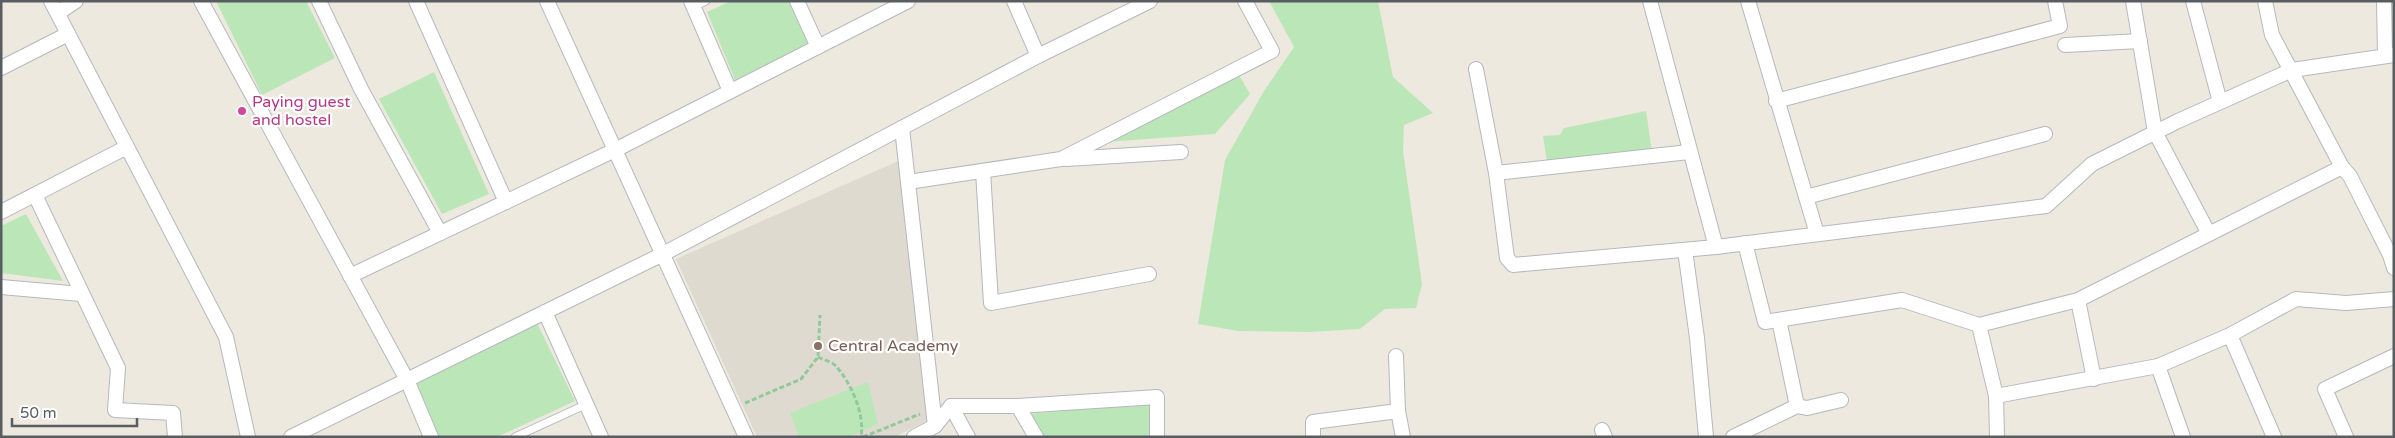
<svg xmlns="http://www.w3.org/2000/svg" width="2395" height="438" font-family="'Varela Round',sans-serif">
  <style>
    .education { fill: #dfdacf }
    .green { fill: #bbe7b8 }
    .lines { fill: none; stroke-linecap: round; stroke-linejoin: round }
    .service-casing { stroke: #b5b8bd; stroke-width: 9 }
    .minor-casing { stroke: #b5b8bd; stroke-width: 16 }
    .path { stroke: #91c89c; stroke-width: 3; stroke-dasharray: 5 2.5; stroke-linecap: butt }
    .service { stroke: #fff; stroke-width: 7 }
    .minor { stroke: #fff; stroke-width: 14 }
    .hotel-dot { fill: #d1479c; stroke: #fff; stroke-width: 2 }
    .education-dot { fill: #8d6e63; stroke: #fff; stroke-width: 2 }
    .labels { text-anchor: middle; dominant-baseline: central; stroke-width: 4.5; stroke-linejoin: round; paint-order: stroke }
    .hotel-label { font-size: 16px; fill: #b23c85; stroke: #fff; text-anchor: start }
    .education-label { font-size: 16px; fill: #785e54; stroke: #fff; text-anchor: start }
  </style>
  <rect width="100%" height="100%" fill="#ede9de"/>
  <polygon class="education" points="903,159 927,421 894,437 757,437 676,259"/>
  <g class="green">
    <polygon points="216,1 306,1 335,58 262,95"/>
    <polygon points="731,1 789,1 809,44 735,80 707,12"/>
    <polygon points="1269,1 1378,1 1393,77 1433,113 1404,125 1403,151 1422,284 1416,308 1385,309 1360,329 1309,332 1238,331 1198,324 1225,160 1264,91 1294,47"/>
    <polygon points="434,72 489,194 442,214 379,99"/>
    <polygon points="1239,75 1250,94 1215,134 1106,142"/>
    <polygon points="1646,111 1652,152 1547,162 1543,136 1560,135 1564,128"/>
    <polygon points="26,214 63,281 1,273 1,226"/>
    <polygon points="537,323 575,401 497,437 439,437 415,384"/>
    <polygon points="868,382 878,424 848,437 799,437 790,413"/>
    <polygon points="1152,402 1152,437 1042,437 1028,414"/>
  </g>
  <g class="lines">
    <g class="service-casing">
      <g id="service">
        <polyline points="693,7 706,1"/>
        <polyline points="515,437 587,404"/>
      </g>
    </g>
    <g class="minor-casing">
      <g id="minor">
        <polyline points="51,1 226,337 248,437"/>
        <polyline points="201,1 407,380 431,437"/>
        <polyline points="319,1 361,89 440,233"/>
        <polyline points="416,1 506,202"/>
        <polyline points="547,1 746,437"/>
        <polyline points="691,1 730,91"/>
        <polyline points="797,1 818,47"/>
        <polyline points="1014,1 1038,56"/>
        <polyline points="1650,1 1716,247 2046,206 2092,164 2178,121 2292,70 2394,55"/>
        <polyline points="1748,1 1817,234"/>
        <polyline points="2193,1 2220,102"/>
        <polyline points="2265,1 2272,35 2342,167 2350,176 2390,255 2394,268"/>
        <polyline points="2384,1 2385,56"/>
        <polyline points="58,13 76,1"/>
        <polyline points="2065,45 2140,41"/>
        <polyline points="1,68 68,34"/>
        <polyline points="1476,69 1496,173 1507,258 1513,265 1716,247"/>
        <polyline points="1776,101 2060,26 2055,1"/>
        <polyline points="902,128 935,426"/>
        <polyline points="1066,159 1181,152"/>
        <polyline points="983,171 991,303 1149,274"/>
        <polyline points="1496,173 1689,152"/>
        <polyline points="908,182 1061,159 1272,51 1245,1"/>
        <polyline points="35,195 118,368 115,410 173,413 175,437"/>
        <polyline points="1806,197 2045,134"/>
        <polyline points="1,212 127,147"/>
        <polyline points="2209,234 2342,167"/>
        <polyline points="1745,243 1765,322 1902,300 1979,325 2078,300 2209,234 2155,132 2133,1"/>
        <polyline points="1685,250 1697,338 1706,437"/>
        <polyline points="350,276 615,150 908,1"/>
        <polyline points="1,287 81,294"/>
        <polyline points="2078,300 2094,379"/>
        <polyline points="545,312 601,437"/>
        <polyline points="1779,320 1797,406"/>
        <polyline points="1979,325 1996,396"/>
        <polyline points="2230,335 2274,437"/>
        <polyline points="1396,356 1398,411"/>
        <polyline points="2158,366 2183,437"/>
        <polyline points="951,406 968,437"/>
        <polyline points="1018,406 1036,437"/>
        <polyline points="1602,430 1605,437"/>
        <polyline points="291,437 663,254 1038,56 1150,1"/>
        <polyline points="914,437 935,426 951,406 1018,406 1157,397 1157,437"/>
        <polyline points="1313,437 1313,422 1398,411 1403,437"/>
        <polyline points="1733,437 1797,406 1807,408 1841,400"/>
        <polyline points="1997,437 1996,396 2158,366 2230,335 2296,299 2346,303 2394,299"/>
        <polyline points="2346,437 2325,389 2394,356"/>
      </g>
    </g>
    <g class="path">
      <path d="M 818,357 C 824,360 832,362 836,366 C 851,383 865,414 861,437"/>
      <polyline points="745,403 801,379 818,357 820,315"/>
      <polyline points="863,437 920,414"/>
    </g>
    <use href="#service" class="service"/>
    <use href="#minor" class="minor"/>
  </g>
  <circle class="hotel-dot" cx="242" cy="111" r="5"/>
  <circle class="education-dot" cx="818" cy="346" r="5"/>
  <g class="labels">
    <g class="hotel-label">
      <text x="252" y="102">Paying guest<tspan x="252" dy="18">and hostel</tspan></text>
    </g>
    <g class="education-label">
      <text x="828" y="346">Central Academy</text>
    </g>
  </g>
  <rect width="2395" height="438" fill="none" stroke="#585d61" stroke-width="5"/>
  <path d="M12 418v8h125v-8" fill="none" stroke="#585d61" stroke-width="2.5"/>
  <text x="20" y="418" font-size="15" fill="#585d61" stroke="#ffffff" stroke-width="4" paint-order="stroke">50 m</text>
</svg>
